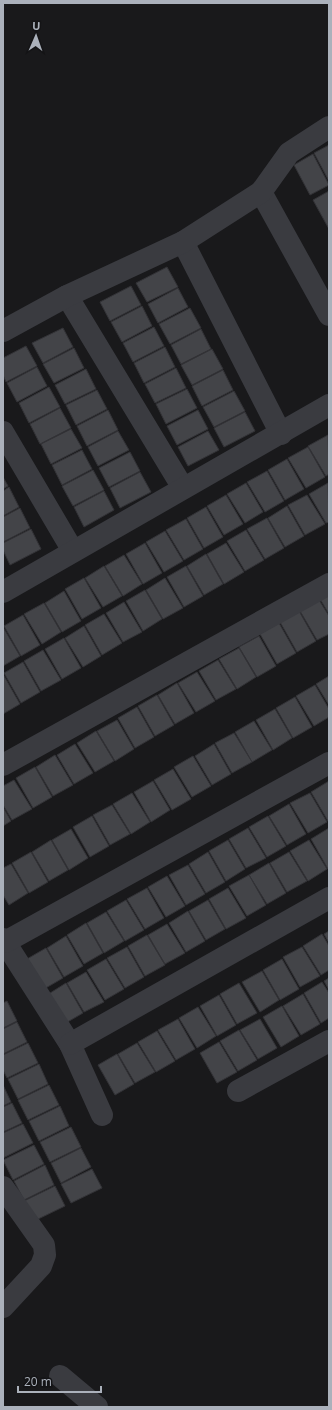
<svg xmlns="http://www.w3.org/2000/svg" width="332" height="1410" font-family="'Open Sans',sans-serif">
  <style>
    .building { fill: #434448; stroke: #333337 }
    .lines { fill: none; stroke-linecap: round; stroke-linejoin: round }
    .minor { stroke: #3a3b40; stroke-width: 22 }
  </style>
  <rect width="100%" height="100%" fill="#19191b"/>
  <g class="building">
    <polygon points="329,145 329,181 314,153"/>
    <polygon points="313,154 329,185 310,195 294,165"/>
    <polygon points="329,191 329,229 313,200"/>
    <polygon points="167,267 178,287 147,302 136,283"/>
    <polygon points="131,286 141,305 110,321 100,302"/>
    <polygon points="178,288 188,307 158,323 148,304"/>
    <polygon points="142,306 152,326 122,342 111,322"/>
    <polygon points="190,308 201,328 170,344 159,324"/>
    <polygon points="154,327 164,346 133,362 123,343"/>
    <polygon points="63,328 73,347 43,363 32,343"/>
    <polygon points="201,329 211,349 181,364 171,345"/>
    <polygon points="26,346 37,366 6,382 3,375 3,358"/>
    <polygon points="165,347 175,367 144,383 134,363"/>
    <polygon points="74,348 84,368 54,383 43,364"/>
    <polygon points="212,349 223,369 192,385 181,365"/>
    <polygon points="37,367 47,386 17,402 7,383"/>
    <polygon points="176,368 186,388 155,403 145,384"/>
    <polygon points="86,369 96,389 65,404 55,385"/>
    <polygon points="223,370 233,390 202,406 192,386"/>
    <polygon points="49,387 60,407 29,423 19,403"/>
    <polygon points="187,389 197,408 166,424 156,404"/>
    <polygon points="97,390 107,409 76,425 66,405"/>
    <polygon points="234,391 245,411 214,427 203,407"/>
    <polygon points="60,408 71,428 40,444 30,424"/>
    <polygon points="108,410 118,430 87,446 77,426"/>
    <polygon points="198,410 208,429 177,445 167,426"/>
    <polygon points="245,412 255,431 224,447 214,428"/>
    <polygon points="71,429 82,448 51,464 41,444"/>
    <polygon points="118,431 129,450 98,466 88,447"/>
    <polygon points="208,431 219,450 188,466 178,447"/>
    <polygon points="328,435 329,474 326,476 308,446"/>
    <polygon points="308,447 325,477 306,488 288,458"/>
    <polygon points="82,450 92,469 62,485 52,465"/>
    <polygon points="130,452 140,471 109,487 99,468"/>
    <polygon points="287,459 304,489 285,500 268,470"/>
    <polygon points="93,470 104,490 73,506 62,486"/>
    <polygon points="267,471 284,501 265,512 247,482"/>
    <polygon points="140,472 151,492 120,508 110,488"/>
    <polygon points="3,477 8,486 3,489"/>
    <polygon points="246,483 263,512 245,523 227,494"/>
    <polygon points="328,483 329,522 326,523 309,494"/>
    <polygon points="9,487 19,507 3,516 3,491"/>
    <polygon points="104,491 114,510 84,527 74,507"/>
    <polygon points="226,495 243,524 224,535 207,506"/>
    <polygon points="307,495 325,524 305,535 288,505"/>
    <polygon points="287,506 304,536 285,547 268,518"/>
    <polygon points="206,507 223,537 204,548 187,518"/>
    <polygon points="20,508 30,528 3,542 3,517"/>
    <polygon points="267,518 284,548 265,559 247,529"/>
    <polygon points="186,519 203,549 184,560 166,530"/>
    <polygon points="31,529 41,549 10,565 3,550 3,543"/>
    <polygon points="246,530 264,560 245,571 227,541"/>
    <polygon points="165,531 183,561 164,572 146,542"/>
    <polygon points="145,543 162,573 143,584 126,554"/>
    <polygon points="226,543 244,572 224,584 207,554"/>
    <polygon points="206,554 223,584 204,595 187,566"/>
    <polygon points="124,555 142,584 123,596 105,566"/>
    <polygon points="104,566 122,596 103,607 85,578"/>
    <polygon points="186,566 203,596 184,607 167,577"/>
    <polygon points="84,578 101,608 82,619 65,589"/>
    <polygon points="165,578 183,608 163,619 146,590"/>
    <polygon points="145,590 162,619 143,631 126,601"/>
    <polygon points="64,591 81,621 62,632 45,603"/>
    <polygon points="329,594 329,614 320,599"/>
    <polygon points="319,600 329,616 329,634 317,640 300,611"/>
    <polygon points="124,602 142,632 123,642 106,613"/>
    <polygon points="44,603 61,632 42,644 24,614"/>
    <polygon points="299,611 316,641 297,652 280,622"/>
    <polygon points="104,614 122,643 102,655 85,625"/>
    <polygon points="23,615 40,645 21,656 4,626"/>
    <polygon points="279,623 296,653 277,664 260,634"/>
    <polygon points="84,626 101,656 83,667 65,638"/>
    <polygon points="3,627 20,656 3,666"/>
    <polygon points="259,636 276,666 257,677 239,647"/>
    <polygon points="64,638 81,668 62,679 45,649"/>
    <polygon points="239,648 256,677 237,689 219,659"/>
    <polygon points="43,650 61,680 41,691 24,661"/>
    <polygon points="218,660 236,689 216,700 199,671"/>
    <polygon points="23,662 40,692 21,703 4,673"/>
    <polygon points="197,672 215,701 196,712 178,683"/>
    <polygon points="3,674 20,704 3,714"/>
    <polygon points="329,676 329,705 316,684"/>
    <polygon points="177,683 194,713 175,724 158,695"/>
    <polygon points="315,685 329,709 329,717 314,726 296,696"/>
    <polygon points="157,695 174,725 155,736 138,706"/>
    <polygon points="295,697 312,727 293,738 276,708"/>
    <polygon points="137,707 154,737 135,748 118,718"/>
    <polygon points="275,709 292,738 273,750 256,720"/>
    <polygon points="117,720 134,749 115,761 97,731"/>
    <polygon points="254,721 272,750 252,762 235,732"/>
    <polygon points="96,731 114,761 95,772 77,743"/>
    <polygon points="234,733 252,762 232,773 215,743"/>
    <polygon points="75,744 93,773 74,784 57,755"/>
    <polygon points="214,744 231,774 212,785 195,756"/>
    <polygon points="55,755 73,785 53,796 36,767"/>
    <polygon points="193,756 211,786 192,797 174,767"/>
    <polygon points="35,767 52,797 33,808 16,778"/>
    <polygon points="173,769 191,799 172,810 154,780"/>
    <polygon points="14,780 32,809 12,820 3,805 3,786"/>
    <polygon points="153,781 170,810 151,822 134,792"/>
    <polygon points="329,781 329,821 328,821 311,792"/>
    <polygon points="132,793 150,822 131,834 113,804"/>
    <polygon points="310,793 327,822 308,833 290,803"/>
    <polygon points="289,804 306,834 287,845 269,816"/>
    <polygon points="112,805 130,834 110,845 93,815"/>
    <polygon points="3,807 11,821 3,826"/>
    <polygon points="92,816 109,846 90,857 73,827"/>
    <polygon points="268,816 286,846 267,857 249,827"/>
    <polygon points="248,828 266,858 246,868 229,839"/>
    <polygon points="329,828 329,868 328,869 311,839"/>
    <polygon points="71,829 88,858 69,870 52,840"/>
    <polygon points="51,840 68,870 49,881 32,852"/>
    <polygon points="228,840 245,869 226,881 209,851"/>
    <polygon points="309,840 327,869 308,881 290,851"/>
    <polygon points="31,852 48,882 29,893 12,863"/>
    <polygon points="208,852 225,882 206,893 189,864"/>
    <polygon points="289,852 307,881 287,892 270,863"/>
    <polygon points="269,863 286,893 267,904 249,875"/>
    <polygon points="11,864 28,893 9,905 3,895 3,868"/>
    <polygon points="188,865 205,894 186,905 169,875"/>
    <polygon points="249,875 266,905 247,916 229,886"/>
    <polygon points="167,876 185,906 166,917 148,887"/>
    <polygon points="147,888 164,918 145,929 127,899"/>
    <polygon points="228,888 246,918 226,929 209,899"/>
    <polygon points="126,900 144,930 125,941 107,911"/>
    <polygon points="208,900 225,929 206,940 189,911"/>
    <polygon points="188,911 205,941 186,952 169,923"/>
    <polygon points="106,912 124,941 104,953 87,923"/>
    <polygon points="86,923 103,953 84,964 67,935"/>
    <polygon points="167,924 185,953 165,964 148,935"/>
    <polygon points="329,931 329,943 324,934"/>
    <polygon points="322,934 329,946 329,970 321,975 303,946"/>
    <polygon points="147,935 165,965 145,976 128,946"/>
    <polygon points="66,936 83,966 64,977 47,948"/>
    <polygon points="127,947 144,977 125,988 107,958"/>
    <polygon points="302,947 320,976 300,987 283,957"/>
    <polygon points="46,948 63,978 44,989 27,959"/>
    <polygon points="106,959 124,989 105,1000 87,970"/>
    <polygon points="282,959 299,989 280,1000 263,970"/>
    <polygon points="262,971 279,1000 260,1012 242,982"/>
    <polygon points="86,972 104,1002 84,1012 67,983"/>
    <polygon points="329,978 329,990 324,981"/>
    <polygon points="322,982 329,993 329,1018 321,1023 304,993"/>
    <polygon points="66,983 83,1013 64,1024 47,995"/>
    <polygon points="239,983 257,1013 237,1024 220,994"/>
    <polygon points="303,994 320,1024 301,1035 283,1006"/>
    <polygon points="219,995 236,1025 217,1036 200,1006"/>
    <polygon points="7,1001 17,1021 3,1028 3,1003"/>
    <polygon points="282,1006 299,1036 281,1047 263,1017"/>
    <polygon points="198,1007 216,1036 197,1048 179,1018"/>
    <polygon points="178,1019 195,1049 176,1060 158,1030"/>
    <polygon points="260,1019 277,1048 258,1059 240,1030"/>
    <polygon points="17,1022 27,1042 3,1054 3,1029"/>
    <polygon points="239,1030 257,1060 238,1071 220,1041"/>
    <polygon points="157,1031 175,1061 156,1072 138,1042"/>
    <polygon points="219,1042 237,1072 217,1083 200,1053"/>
    <polygon points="28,1043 38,1063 7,1078 3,1070 3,1055"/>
    <polygon points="137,1043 155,1072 135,1083 118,1054"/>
    <polygon points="117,1054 134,1084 115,1095 98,1065"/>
    <polygon points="39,1064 48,1084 18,1099 8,1079"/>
    <polygon points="3,1085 11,1102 3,1106"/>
    <polygon points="49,1085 59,1105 28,1120 18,1100"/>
    <polygon points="12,1103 22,1123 3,1132 3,1107"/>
    <polygon points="60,1106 69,1126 39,1141 29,1121"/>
    <polygon points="23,1124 33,1143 3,1158 3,1133"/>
    <polygon points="71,1127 81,1147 50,1162 40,1142"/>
    <polygon points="34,1145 44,1164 13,1180 3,1160"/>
    <polygon points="81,1148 91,1167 61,1183 51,1163"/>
    <polygon points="45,1165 54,1185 24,1200 14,1181"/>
    <polygon points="92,1169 102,1188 71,1203 61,1184"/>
    <polygon points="55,1186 65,1206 34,1221 24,1201"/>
  </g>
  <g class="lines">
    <g class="minor">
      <polyline points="261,192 329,315"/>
      <polyline points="183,242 281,434"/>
      <polyline points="67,296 183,488"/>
      <polyline points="3,331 67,296 183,242 261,192 289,153 329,127"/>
      <polyline points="3,432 73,551"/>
      <polyline points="3,592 329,405"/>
      <polyline points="3,765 329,584"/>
      <polyline points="3,939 70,1044 102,1115"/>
      <polyline points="5,942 329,763"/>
      <polyline points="70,1044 329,898"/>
      <polyline points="238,1091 329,1041"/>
      <polyline points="3,1187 44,1245 45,1255 41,1266 3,1307"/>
      <polyline points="60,1376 97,1407"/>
    </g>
  </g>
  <rect width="332" height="1410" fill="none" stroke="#abb1bb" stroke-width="8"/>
  <g transform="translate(36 36) rotate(2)" stroke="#141416" stroke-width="3" paint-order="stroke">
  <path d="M0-3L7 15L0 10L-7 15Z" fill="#abb1bb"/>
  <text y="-6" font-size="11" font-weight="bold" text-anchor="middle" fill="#abb1bb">U</text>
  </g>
  <path d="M18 1386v6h83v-6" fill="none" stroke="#abb1bb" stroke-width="2"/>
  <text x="24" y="1386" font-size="12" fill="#abb1bb" stroke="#141416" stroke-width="3" paint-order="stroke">20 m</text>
</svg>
